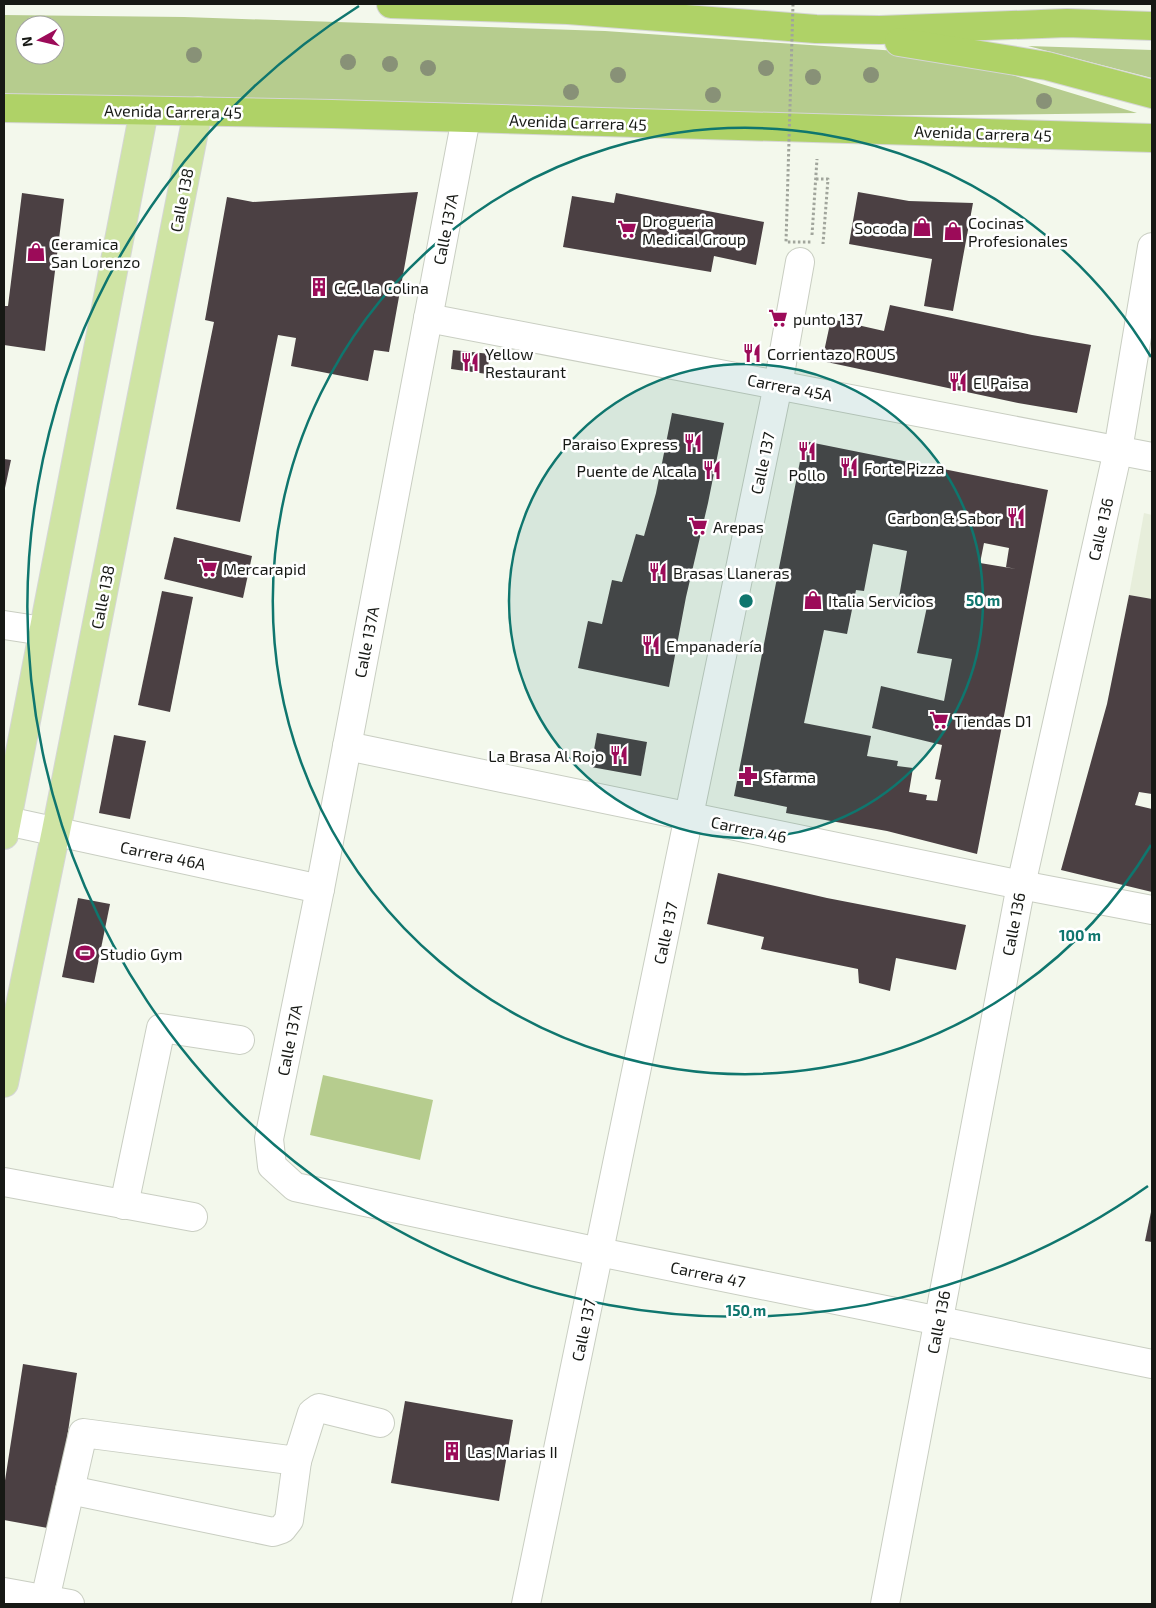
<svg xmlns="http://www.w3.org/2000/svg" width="1156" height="1608" font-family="'Exo 2',sans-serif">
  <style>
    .built { fill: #e7eedb }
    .green { fill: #b6cc8e; fill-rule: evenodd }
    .building { fill: #4b4043; fill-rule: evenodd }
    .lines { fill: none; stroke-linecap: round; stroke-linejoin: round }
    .minor-casing { stroke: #c9cec2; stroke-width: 30 }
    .major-casing { stroke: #d5d6d5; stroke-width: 30 }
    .highway-casing { stroke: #d5d6d5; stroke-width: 30 }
    .path { stroke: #a1a59c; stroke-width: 3; stroke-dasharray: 2.5 2.5; stroke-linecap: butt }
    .minor { stroke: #fff; stroke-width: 28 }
    .major { stroke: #cfe4a4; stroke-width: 28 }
    .highway { stroke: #afd267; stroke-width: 28 }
    .path-bridge { stroke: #a1a59c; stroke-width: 3; stroke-dasharray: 2.5 2.5; stroke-linecap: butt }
    .tree { fill: #889177 }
    .ring { fill: none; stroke: #0f766e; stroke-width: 2.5 }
    .labels { text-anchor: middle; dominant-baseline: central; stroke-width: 5; stroke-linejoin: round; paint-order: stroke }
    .street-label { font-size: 16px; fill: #171915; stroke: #fff }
    .poi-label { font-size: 16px; fill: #171915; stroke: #fff; text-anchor: start }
    .centre { fill: #0f766e; stroke: #fff; stroke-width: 2.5 }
    .ring-label { font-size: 15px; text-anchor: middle; font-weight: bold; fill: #0f766e; stroke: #fff; stroke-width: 5; stroke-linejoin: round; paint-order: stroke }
  </style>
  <rect width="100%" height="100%" fill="#f3f8ec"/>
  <polygon class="built" points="1144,513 1152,515 1152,599 1129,595"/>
  <g class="green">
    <path d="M 4,15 L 184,17 L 605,31 L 912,52 L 1012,75 L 1137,113 C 1039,114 940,116 841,115 C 562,112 283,98 4,96 ZM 25,25 L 55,25 L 55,55 L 25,55 Z"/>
    <polygon points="1028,46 1152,50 1152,78"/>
    <polygon points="323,1075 433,1100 420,1160 310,1135"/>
  </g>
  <g class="building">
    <polygon points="418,192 389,352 374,350 368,381 291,366 296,338 278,335 240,522 176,509 214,322 205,320 227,197 253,202"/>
    <polygon points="858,192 909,201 973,203 953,311 924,306 932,259 849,244"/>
    <polygon points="22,193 64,199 45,351 4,345 4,306 8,306"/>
    <polygon points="616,193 764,222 756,265 714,256 711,272 563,247 572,196 614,203"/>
    <polygon points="890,305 1032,335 1091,345 1077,413 1018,403 822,361 831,319 884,331"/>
    <polygon points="453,350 490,354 487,374 451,369"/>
    <polygon points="672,413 724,423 708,503 686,597 669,687 578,668 588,621 602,624 612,580 622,582 636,534 644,536 656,493"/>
    <path d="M 804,441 L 1048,490 L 977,854 L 887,831 L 786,813 L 787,807 L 734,796 ZM 984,543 L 1009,548 L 1006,567 L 1016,569 L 980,563 ZM 873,544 L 907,551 L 899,597 L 928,602 L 917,653 L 952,659 L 944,701 L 881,686 L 872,728 L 942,745 L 935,779 L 941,780 L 937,801 L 926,800 L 927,795 L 909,792 L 913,768 L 897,766 L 898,761 L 867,756 L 871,736 L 804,723 L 824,630 L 847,634 L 856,590 L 864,591 Z"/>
    <polygon points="4,459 11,460 5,488 4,488"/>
    <polygon points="174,537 252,556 243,598 164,579"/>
    <polygon points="162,591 193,597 170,712 138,705"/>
    <polygon points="1129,595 1152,599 1152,794 1139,792 1135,805 1152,809 1152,892 1061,870 1107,704"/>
    <polygon points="597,733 647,742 641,776 591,767"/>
    <polygon points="114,735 146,741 130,819 99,813"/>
    <polygon points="718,873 827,898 966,925 956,970 896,958 890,991 859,983 858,969 761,949 764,937 707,924"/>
    <polygon points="78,898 110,904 94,983 62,977"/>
    <polygon points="1151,1212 1152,1212 1152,1242 1145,1241"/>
    <polygon points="23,1364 77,1373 53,1529 4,1520 4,1487"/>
    <polygon points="405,1401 513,1420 499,1501 391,1483"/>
  </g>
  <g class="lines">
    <g class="minor-casing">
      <g id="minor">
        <polyline points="466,118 320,889 269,1139 272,1166 295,1187 599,1252 1152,1364"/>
        <polyline points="428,318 1152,457"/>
        <polyline points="4,625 43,631"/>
        <polyline points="347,746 1021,885 1152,910"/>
        <polyline points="7,821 320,889"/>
        <polyline points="4,1182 193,1217"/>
        <polyline points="124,1205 161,1028 240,1040"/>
        <polyline points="70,1490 273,1532 282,1529 289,1520 297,1461"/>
        <polyline points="4,1592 70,1604"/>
        <polyline points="44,1604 83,1433 297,1461 312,1413 319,1408 380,1423"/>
        <polyline points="526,1604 778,385 800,262"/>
        <polyline points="885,1604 1021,885 1118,450 1152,247"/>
      </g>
    </g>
    <g class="major-casing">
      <g id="major">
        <polyline points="4,835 144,111"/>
        <polyline points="4,1083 56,831 198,111"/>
      </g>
    </g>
    <g class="highway-casing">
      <g id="highway">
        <polyline points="391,4 568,10 816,29 880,30 1067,23 1152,26"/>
        <polyline points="899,42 1047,66 1152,94"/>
        <polyline points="4,108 332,114 1152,138"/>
      </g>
    </g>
    <g class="path">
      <polyline points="816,179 828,179 823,244"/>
      <polyline points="812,235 817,159"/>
    </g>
    <use href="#minor" class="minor"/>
    <use href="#major" class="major"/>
    <use href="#highway" class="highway"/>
    <polyline class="path-bridge" points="793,4 786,242 812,242"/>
  </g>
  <g class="tree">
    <circle cx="194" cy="55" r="8"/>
    <circle cx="348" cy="62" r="8"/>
    <circle cx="390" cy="64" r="8"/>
    <circle cx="428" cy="68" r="8"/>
    <circle cx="766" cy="68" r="8"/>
    <circle cx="618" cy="75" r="8"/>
    <circle cx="871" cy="75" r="8"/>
    <circle cx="813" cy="77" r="8"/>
    <circle cx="571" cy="92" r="8"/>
    <circle cx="713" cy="95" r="8"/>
    <circle cx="1044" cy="101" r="8"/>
  </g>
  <circle cx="746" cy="601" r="237" fill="#0f766e" fill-opacity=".12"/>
  <g class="ring">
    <circle cx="746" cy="601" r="237"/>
    <path d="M1151 845A473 473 0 1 1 1151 357"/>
    <path d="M1148 1186A710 710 0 1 1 359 6"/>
  </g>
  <defs>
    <g id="shop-bare" transform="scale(1.5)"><path d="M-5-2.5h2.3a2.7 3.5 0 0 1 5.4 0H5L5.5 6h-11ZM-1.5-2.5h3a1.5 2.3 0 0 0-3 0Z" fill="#9c0b59" stroke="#fff" stroke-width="2.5" paint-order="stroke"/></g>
    <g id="supermarket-bare" transform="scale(1.5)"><path d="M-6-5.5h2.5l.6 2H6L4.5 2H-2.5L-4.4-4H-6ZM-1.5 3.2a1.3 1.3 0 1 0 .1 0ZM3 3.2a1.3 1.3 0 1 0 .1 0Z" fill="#9c0b59" stroke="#fff" stroke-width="2.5" paint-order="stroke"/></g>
    <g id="building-bare" transform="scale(1.5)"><path d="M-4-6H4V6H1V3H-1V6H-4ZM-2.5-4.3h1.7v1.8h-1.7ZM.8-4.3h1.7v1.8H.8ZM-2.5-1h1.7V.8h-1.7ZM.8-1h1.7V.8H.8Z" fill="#9c0b59" stroke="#fff" stroke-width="2.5" paint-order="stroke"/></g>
    <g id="restaurant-bare" transform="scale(1.5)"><path d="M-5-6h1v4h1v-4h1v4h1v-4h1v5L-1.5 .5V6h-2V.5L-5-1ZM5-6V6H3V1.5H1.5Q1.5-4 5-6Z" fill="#9c0b59" stroke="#fff" stroke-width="2.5" paint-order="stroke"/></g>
    <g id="pharmacy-bare" transform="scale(1.5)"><path d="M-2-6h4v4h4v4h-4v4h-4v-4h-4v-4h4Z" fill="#9c0b59" stroke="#fff" stroke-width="2.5" paint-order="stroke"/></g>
    <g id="stadium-bare" transform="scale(1.5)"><path d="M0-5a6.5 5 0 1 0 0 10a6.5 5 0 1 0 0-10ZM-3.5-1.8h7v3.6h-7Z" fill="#9c0b59" stroke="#fff" stroke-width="2.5" paint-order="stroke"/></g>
  </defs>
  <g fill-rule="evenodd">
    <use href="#shop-bare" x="922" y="227"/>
    <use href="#supermarket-bare" x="627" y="229"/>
    <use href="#shop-bare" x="953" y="231"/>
    <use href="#shop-bare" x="36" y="252"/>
    <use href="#building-bare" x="319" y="287"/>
    <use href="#supermarket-bare" x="778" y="318"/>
    <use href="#restaurant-bare" x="752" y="353"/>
    <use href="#restaurant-bare" x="470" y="362"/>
    <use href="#restaurant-bare" x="958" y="382"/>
    <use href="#restaurant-bare" x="693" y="443"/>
    <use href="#restaurant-bare" x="807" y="451"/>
    <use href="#restaurant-bare" x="849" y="467"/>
    <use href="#restaurant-bare" x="712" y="470"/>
    <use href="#restaurant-bare" x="1016" y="517"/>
    <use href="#supermarket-bare" x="698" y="526"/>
    <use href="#supermarket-bare" x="208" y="568"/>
    <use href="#restaurant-bare" x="658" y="572"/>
    <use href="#shop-bare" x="813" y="600"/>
    <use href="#restaurant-bare" x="651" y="645"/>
    <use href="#supermarket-bare" x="939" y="720"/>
    <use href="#restaurant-bare" x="619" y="755"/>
    <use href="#pharmacy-bare" x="748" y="776"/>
    <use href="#stadium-bare" x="85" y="953"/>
    <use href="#building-bare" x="452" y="1451"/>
  </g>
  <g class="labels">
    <g class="street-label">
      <text transform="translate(173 111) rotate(1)">Avenida Carrera 45</text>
      <text transform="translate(578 122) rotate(2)">Avenida Carrera 45</text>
      <text transform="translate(983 133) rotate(2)">Avenida Carrera 45</text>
      <text transform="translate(181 200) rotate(-79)">Calle 138</text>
      <text transform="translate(445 229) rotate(-79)">Calle 137A</text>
      <text transform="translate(790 387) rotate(11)">Carrera 45A</text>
      <text transform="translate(762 463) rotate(-78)">Calle 137</text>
      <text transform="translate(1100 529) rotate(-77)">Calle 136</text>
      <text transform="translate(102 597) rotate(-79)">Calle 138</text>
      <text transform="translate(366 642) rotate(-79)">Calle 137A</text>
      <text transform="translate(749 829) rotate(12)">Carrera 46</text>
      <text transform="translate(163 855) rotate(12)">Carrera 46A</text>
      <text transform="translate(1013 924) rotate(-79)">Calle 136</text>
      <text transform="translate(665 933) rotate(-78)">Calle 137</text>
      <text transform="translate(289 1040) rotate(-79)">Calle 137A</text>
      <text transform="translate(708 1274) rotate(12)">Carrera 47</text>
      <text transform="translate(938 1322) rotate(-79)">Calle 136</text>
      <text transform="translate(583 1330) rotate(-78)">Calle 137</text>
    </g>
    <g class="poi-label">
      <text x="642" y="220">Drogueria<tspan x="642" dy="18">Medical Group</tspan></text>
      <text x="968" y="222">Cocinas<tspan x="968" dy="18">Profesionales</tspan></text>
      <text x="907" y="227" text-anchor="end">Socoda</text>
      <text x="51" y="243">Ceramica<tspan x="51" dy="18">San Lorenzo</tspan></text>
      <text x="334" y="287">C.C. La Colina</text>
      <text x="793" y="318">punto 137</text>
      <text x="485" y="353">Yellow<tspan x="485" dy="18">Restaurant</tspan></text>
      <text x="767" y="353">Corrientazo ROUS</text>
      <text x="973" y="382">El Paisa</text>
      <text x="678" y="443" text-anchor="end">Paraiso Express</text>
      <text x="864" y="467">Forte Pizza</text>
      <text x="697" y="470" text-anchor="end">Puente de Alcala</text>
      <text x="807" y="474" text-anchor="middle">Pollo</text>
      <text x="1001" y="517" text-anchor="end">Carbon &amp; Sabor</text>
      <text x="713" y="526">Arepas</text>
      <text x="223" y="568">Mercarapid</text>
      <text x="673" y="572">Brasas Llaneras</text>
      <text x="828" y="600">Italia Servicios</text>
      <text x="666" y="645">Empanadería</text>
      <text x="954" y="720">Tiendas D1</text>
      <text x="604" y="755" text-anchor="end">La Brasa Al Rojo</text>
      <text x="763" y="776">Sfarma</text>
      <text x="100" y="953">Studio Gym</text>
      <text x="467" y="1451">Las Marias II</text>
    </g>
  </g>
  <circle cx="746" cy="601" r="8" class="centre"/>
  <g class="ring-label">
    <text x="983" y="606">50 m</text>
    <text x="1080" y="941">100 m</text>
    <text x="746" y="1316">150 m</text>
  </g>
  <rect width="1156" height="1608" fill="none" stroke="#171915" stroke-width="10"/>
  <g transform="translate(40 40) rotate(262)"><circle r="24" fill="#ffffff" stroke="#a2a3a1"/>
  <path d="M0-4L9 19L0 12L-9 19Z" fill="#9c0b59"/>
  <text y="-8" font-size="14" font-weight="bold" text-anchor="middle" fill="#171915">N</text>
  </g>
</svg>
